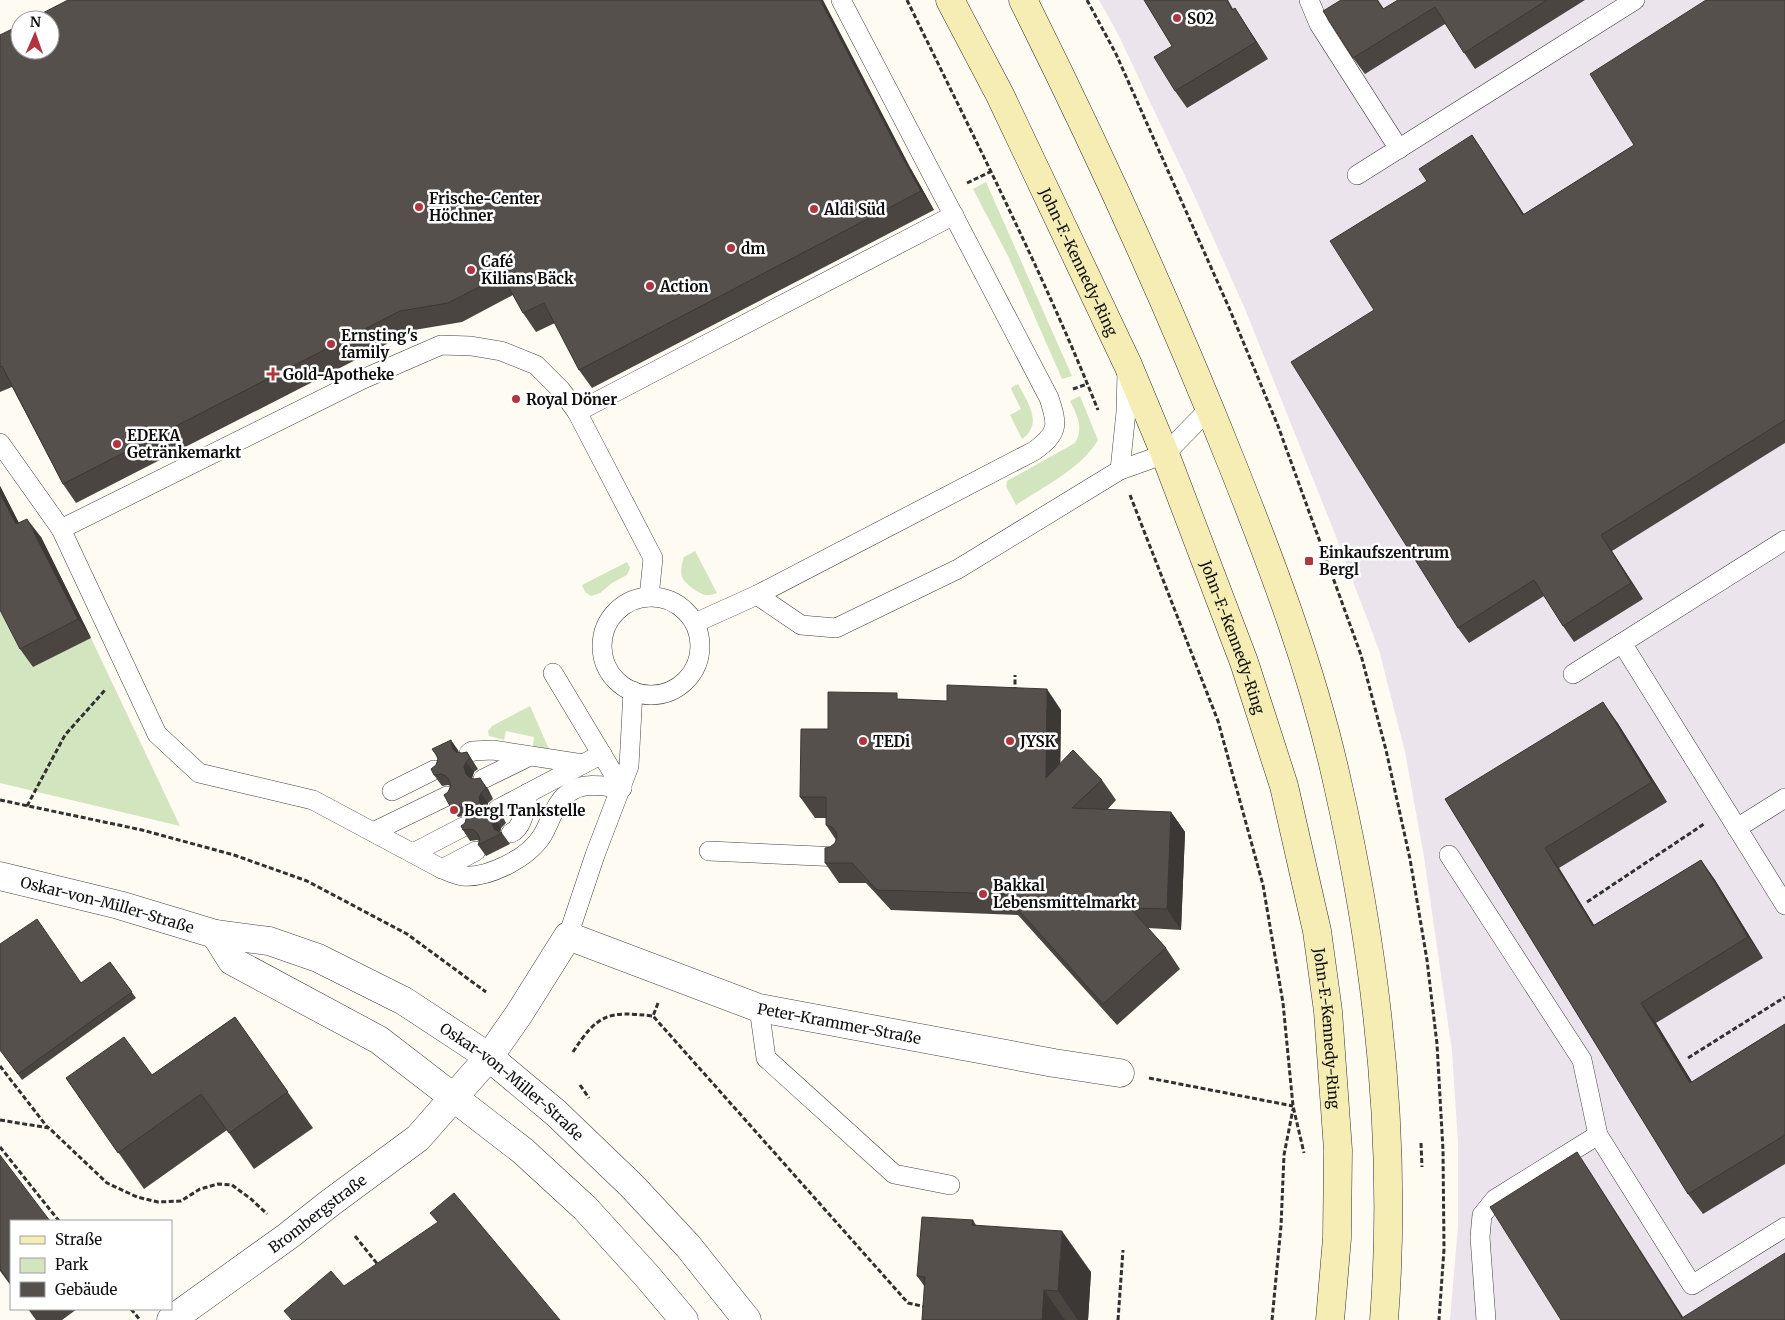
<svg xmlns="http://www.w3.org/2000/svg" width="1785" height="1320" font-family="Merriweather,serif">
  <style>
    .industrial { fill: #ebe4ec }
    .green { fill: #d3e5bf }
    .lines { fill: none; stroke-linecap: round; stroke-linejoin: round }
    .service-casing { stroke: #424242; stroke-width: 20 }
    .minor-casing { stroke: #424242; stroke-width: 29 }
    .secondary-casing { stroke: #313131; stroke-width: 29 }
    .path { stroke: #313131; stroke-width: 3; stroke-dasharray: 5 2.5; stroke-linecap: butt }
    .service { stroke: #fff; stroke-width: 19 }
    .minor { stroke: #fff; stroke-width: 28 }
    .secondary { stroke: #f6edb4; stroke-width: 28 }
    .wall { fill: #4a4541 }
    .shaded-wall { fill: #3c3835 }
    .building { fill: #56504c; stroke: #3c3835 }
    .poi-dot { fill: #b0353e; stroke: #fff; stroke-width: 2 }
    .labels { text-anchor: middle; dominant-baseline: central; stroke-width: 5; stroke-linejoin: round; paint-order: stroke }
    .poi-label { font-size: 15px; font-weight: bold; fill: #0f0f0f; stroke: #fff; text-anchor: start }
    .street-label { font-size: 15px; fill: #0f0f0f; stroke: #fff }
  </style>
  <rect width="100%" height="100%" fill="#fefbf2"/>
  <polygon class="industrial" points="1099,0 1785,0 1785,1320 1450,1320 1458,1226 1458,1143 1452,1051 1424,857 1405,752 1379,650 1333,529 1245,309 1194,195 1118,34"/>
  <g class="green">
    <polygon points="986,182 1072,376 1062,379 1009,258 973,189"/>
    <path d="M 1018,384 C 1027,402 1044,423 1022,439 L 1010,415 L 1021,409 L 1011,389 L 1012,387 Z"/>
    <path d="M 1080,396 L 1098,440 C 1082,468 1043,487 1016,505 L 1006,486 L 1007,481 L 1075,443 C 1084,428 1077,415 1070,401 Z"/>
    <path d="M 695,551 L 717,593 C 713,594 709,596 705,595 C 698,593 685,584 682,577 C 680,570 682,563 684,557 Z"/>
    <polygon points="627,562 630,568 627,575 612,583 600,593 591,596 585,592 582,585"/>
    <polygon points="0,602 91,638 180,826 0,783"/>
    <polygon points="530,706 549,749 533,746 534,737 506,731 504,740 489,736 488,731 492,726"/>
  </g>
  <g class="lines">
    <g class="service-casing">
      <g id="service">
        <polyline points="1309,0 1319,24 1399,149"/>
        <polyline points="1357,175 1635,0"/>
        <polyline points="577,412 954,215"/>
        <polyline points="0,443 61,529"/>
        <polyline points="1120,470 1126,412 1127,372"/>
        <path d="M 757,595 L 1034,451 C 1059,433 1058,425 1049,398 L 841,0"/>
        <circle cx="651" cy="646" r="49"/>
        <polyline points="695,623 757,595 801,625 836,628 958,569 1120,470 1165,454 1210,408"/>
        <polyline points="1622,643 1785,905"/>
        <polyline points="553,673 622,788"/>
        <polyline points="1573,674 1785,540"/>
        <polyline points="469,753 472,751 493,750 583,764"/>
        <polyline points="483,779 530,756"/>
        <path d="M 622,788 C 607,787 587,782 573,790 C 555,800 552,819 542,836 C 528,858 489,878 463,876 C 456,875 448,871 442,869 L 313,800 L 199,773 L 157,734 L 61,529 L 363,379 L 441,345 L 471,346 L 501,351 L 536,365 L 561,390 L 577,412 L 653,558 L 649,597"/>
        <polyline points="392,791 434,770"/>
        <polyline points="498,809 602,754"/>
        <polyline points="1737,828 1785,798"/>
        <polyline points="373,832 447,796"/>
        <path d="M 511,833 C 524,827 525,807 528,793"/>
        <polyline points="709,851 840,857"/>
        <polyline points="413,853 463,827"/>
        <polyline points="1449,855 1582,1060 1598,1135 1692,1285 1785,1227"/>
        <polyline points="442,869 476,851"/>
        <polyline points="568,936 595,855 629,766 633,691"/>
        <polyline points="759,1008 766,1058 894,1174 950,1185"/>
        <polyline points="1486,1320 1480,1237 1482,1215 1495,1199 1598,1135"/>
      </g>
    </g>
    <g class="minor-casing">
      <g id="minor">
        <path id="s1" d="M 0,876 L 119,905 L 215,934 L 269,941 L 318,958 L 404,1001 L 489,1057 L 556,1113 L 632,1186 L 688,1246 L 747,1320"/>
        <polyline points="215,934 232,961 379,1040 523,1151 585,1208 647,1276 684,1320"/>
        <path id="s2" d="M 171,1320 L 288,1236 L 330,1203 L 418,1138 L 489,1057 L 519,1014 L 568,936 L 759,1008 L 1054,1063 L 1120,1073"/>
      </g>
    </g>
    <g class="secondary-casing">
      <g id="secondary">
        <path id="s3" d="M 950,0 L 1000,95 L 1128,365 L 1165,454 L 1244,662 L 1284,786 L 1317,931 L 1328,1011 L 1338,1150 L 1337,1238 L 1330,1320"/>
        <path d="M 1023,0 C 1099,152 1169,306 1232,464 C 1273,567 1313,672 1337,781 C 1377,957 1398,1139 1384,1320"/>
      </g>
    </g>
    <g class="path">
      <path d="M 907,0 C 973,136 1042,270 1098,410"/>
      <polyline points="1087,0 1116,54 1230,310 1278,426 1361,655 1386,750 1410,859 1427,960 1437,1044 1443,1150 1444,1249 1439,1320"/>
      <polyline points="967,183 992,171"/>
      <polyline points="1073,389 1087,384"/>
      <polyline points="1130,495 1218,721 1263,885 1283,1003 1293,1106 1304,1153"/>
      <polyline points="1015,692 1015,675"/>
      <polyline points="0,800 142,830 234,855 307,881 407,934 486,992"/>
      <polyline points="27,806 65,735 106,689"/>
      <polyline points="1587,902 1704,824"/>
      <polyline points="658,1003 653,1016 908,1303 926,1307"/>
      <path d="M 573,1052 C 598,1013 609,1011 653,1016"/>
      <polyline points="1688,1058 1785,997"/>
      <polyline points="0,1066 48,1128"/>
      <polyline points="1149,1078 1293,1106"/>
      <polyline points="580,1085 589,1098"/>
      <polyline points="0,1120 49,1128 107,1183 137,1197 158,1202 181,1201 200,1189 218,1184 232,1185 251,1199 267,1214"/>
      <polyline points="1421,1143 1422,1167"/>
      <polyline points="0,1147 59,1221"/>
      <polyline points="355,1236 379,1266"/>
      <polyline points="131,1309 140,1320"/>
      <polyline points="1118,1320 1123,1250"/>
      <polyline points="1272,1320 1281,1226 1284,1155 1293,1109"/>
    </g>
    <use href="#service" class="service"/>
    <use href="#minor" class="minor"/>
    <use href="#secondary" class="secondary"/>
  </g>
  <g class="wall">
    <polygon points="1144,0 1228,0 1233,9 1235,8 1268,59 1187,108 1175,91 1172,46"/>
    <polygon points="1341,0 1378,0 1384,9 1398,0 1585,0 1475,69 1445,24 1365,74 1353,58"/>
    <polygon points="1785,0 1785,443 1612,551 1643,599 1574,642 1563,626 1544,596 1469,643 1458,628 1374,310 1472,135 1524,214 1634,145"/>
    <polygon points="0,35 911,169 934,210 592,388 579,370 555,323 536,332 523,313 513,295 462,322 414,330 76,503 63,484 12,387 0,392"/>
    <polygon points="0,486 19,523 41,537 91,638 33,667 20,649 1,566"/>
    <polygon points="901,699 1061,710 1060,763 1102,780 1116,800 1107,810 1171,812 1185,832 1181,930 1148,928 1166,948 1180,969 1117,1025 1018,915 891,910 866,883 839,883 825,863 830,847 835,843 836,840 826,825 826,818 815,818 800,797 828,729"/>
    <polygon points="1617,722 1667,802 1559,868 1594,925 1701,860 1715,880 1763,958 1656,1023 1692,1082 1785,1024 1785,1164 1703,1214 1688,1194 1445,799"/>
    <polygon points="432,749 458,750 459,753 462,753 467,752 474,763 478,769 474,772 472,778 488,789 493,799 488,803 487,808 490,809 496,808 504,819 506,823 501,828 500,832 502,833 510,844 486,856 478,845 479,841 477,840 470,841 463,830 466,817 464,816 458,817 450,806 448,792 450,786 448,785 442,786 434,775 438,759 437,757"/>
    <polygon points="110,962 136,998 22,1080 0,1050 81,983"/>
    <polygon points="235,1017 313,1128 254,1169 227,1130 144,1189 66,1078 152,1075"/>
    <polygon points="0,1155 11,1221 11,1286 0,1271"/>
    <polygon points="973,1220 976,1225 1091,1272 1088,1320 922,1320 925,1287 917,1276"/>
    <polygon points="28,1309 77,1309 62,1320 36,1320"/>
  </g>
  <g class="shaded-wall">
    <polygon points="820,0 823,0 911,169 934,210 921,191 898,150"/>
    <polygon points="1235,8 1268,59 1256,42"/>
    <polygon points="1472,135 1483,151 1534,230 1523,215"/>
    <polygon points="0,486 29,543 16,524 0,493"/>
    <polygon points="27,519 41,537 91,638 78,619"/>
    <polygon points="1601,535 1612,551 1643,599 1631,583"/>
    <polygon points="1047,689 1061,710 1060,799 1046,778"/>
    <polygon points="1603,702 1617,722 1667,802 1652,782"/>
    <polygon points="451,740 458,750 459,759 452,748"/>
    <polygon points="467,752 474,763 478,769 470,758"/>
    <polygon points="466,762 474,772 472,778 473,784 466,774 464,767"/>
    <polygon points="480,778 488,789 493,799 486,788"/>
    <polygon points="481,793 488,803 487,809 488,814 480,803 479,798"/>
    <polygon points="1171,812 1185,832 1181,930 1167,909"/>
    <polygon points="494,817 501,828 500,834 494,829 492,823"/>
    <polygon points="1545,848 1559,868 1607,946 1593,926"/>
    <polygon points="1701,860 1715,880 1763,958 1748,937"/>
    <polygon points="1641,1003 1656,1023 1705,1103 1690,1083"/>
    <polygon points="1577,1152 1591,1173 1685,1320 1683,1320"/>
    <polygon points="1062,1231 1091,1272 1088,1320 1078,1320 1058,1291"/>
    <polygon points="1044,1290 1065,1320 1042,1320"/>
  </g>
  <g class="building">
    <polygon points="68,0 820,0 898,150 921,191 579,370 544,303 523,313 502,275 448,303 400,311 63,484 2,366 0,367 0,35 20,25 20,50 50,50 50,20 29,20"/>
    <polygon points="1144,0 1227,0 1232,10 1235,8 1256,42 1175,91 1154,57 1172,46"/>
    <polygon points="1341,0 1377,0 1383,9 1398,0 1547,0 1464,53 1435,7 1353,58 1323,11"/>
    <polygon points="1706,0 1785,0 1785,420 1601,535 1631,583 1563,626 1534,580 1458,628 1291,362 1374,310 1330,241 1427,181 1419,169 1472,135 1523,215 1634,145 1590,74"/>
    <polygon points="0,493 16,524 27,519 78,619 20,649 0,610"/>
    <polygon points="947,685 1047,689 1046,778 1073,750 1102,780 1072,808 1171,812 1167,909 1130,908 1166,948 1103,1004 1004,894 877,890 852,863 825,863 825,848 830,847 835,843 837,837 836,832 832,827 826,825 826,797 800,797 801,729 828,729 828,692 897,693 897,699 947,701"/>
    <polygon points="1603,702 1652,782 1545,848 1593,926 1701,860 1748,937 1641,1003 1690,1083 1785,1024 1785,1135 1688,1194 1445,799"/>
    <polygon points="451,740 452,748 456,752 462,753 467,752 470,758 466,762 464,767 466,774 469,777 474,779 480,778 486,788 481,793 479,798 480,803 485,808 490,809 496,808 498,812 494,817 492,823 494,829 502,833 478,845 480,840 478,834 474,830 469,829 463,830 461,826 465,823 467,817 465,811 462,807 456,805 450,806 444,795 448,792 451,786 449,780 446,776 441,774 434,775 431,769 436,765 438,759 436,754 432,749"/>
    <polygon points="37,919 81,983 110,962 132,992 18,1074 0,1050 0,944"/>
    <polygon points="235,1017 288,1092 229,1133 201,1094 118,1153 66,1078 124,1037 152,1075"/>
    <polygon points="1577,1152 1682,1318 1785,1253 1785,1320 1561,1320 1490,1207"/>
    <polygon points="0,1155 50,1221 11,1221 11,1284 0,1269"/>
    <polygon points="454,1193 560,1320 292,1320 284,1311 331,1271 344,1286 438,1222 430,1213"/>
    <polygon points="922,1217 973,1220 972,1225 1062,1231 1058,1291 1044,1290 1042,1320 922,1320 925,1277 917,1276"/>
  </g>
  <g class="poi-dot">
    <circle cx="1177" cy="18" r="5"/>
    <circle cx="419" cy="207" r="5"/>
    <circle cx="814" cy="209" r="5"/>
    <circle cx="731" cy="248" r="5"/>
    <circle cx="471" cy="270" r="5"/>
    <circle cx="650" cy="286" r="5"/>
    <circle cx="331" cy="344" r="5"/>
    <path d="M270.5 366.5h5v5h5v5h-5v5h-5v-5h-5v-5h5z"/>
    <circle cx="516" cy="399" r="5"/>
    <circle cx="117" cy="444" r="5"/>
    <rect x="1304" y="556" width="10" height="10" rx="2.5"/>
    <circle cx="863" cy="741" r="5"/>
    <circle cx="1010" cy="741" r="5"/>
    <circle cx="454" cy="810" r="5"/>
    <circle cx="983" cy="894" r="5"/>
  </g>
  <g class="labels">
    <g class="poi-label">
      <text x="1187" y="18">S02</text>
      <text x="429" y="198">Frische-Center<tspan x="429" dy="17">Höchner</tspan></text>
      <text x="824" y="209">Aldi Süd</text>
      <text x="741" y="248">dm</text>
      <text x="481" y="261">Café<tspan x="481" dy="17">Kilians Bäck</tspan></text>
      <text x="660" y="286">Action</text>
      <text x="341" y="335">Ernsting's<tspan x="341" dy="17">family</tspan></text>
      <text x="283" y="374">Gold-Apotheke</text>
      <text x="526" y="399">Royal Döner</text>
      <text x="127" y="435">EDEKA<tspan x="127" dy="17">Getränkemarkt</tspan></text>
      <text x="1319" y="552">Einkaufszentrum<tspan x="1319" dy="17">Bergl</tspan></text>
      <text x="873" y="741">TEDi</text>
      <text x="1020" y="741">JYSK</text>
      <text x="464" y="810">Bergl Tankstelle</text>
      <text x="993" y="885">Bakkal<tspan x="993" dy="17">Lebensmittelmarkt</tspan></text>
    </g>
    <g class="street-label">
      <text stroke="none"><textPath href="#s3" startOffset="292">John-F.-Kennedy-Ring</textPath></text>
      <text stroke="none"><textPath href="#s3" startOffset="698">John-F.-Kennedy-Ring</textPath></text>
      <text stroke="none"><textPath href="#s1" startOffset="111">Oskar-von-Miller-Straße</textPath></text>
      <text stroke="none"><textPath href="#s2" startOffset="845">Peter-Krammer-Straße</textPath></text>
      <text stroke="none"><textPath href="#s3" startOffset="1102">John-F.-Kennedy-Ring</textPath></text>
      <text stroke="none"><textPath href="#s1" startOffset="560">Oskar-von-Miller-Straße</textPath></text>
      <text stroke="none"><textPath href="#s2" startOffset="181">Brombergstraße</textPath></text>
    </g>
  </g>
  <rect x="10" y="1220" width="162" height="90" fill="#ffffff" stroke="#9f9f9f"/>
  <rect x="20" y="1236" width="25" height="8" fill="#f6edb4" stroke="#9f9f9f"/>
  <text x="55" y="1245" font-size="15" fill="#0f0f0f">Straße</text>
  <rect x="20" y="1258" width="25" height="15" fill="#d3e5bf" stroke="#9f9f9f"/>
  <text x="55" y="1270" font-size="15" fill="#0f0f0f">Park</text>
  <rect x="20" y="1282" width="25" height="15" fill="#56504c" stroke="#9f9f9f"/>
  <text x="55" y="1295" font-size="15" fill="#0f0f0f">Gebäude</text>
  <g transform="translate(35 35) rotate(2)"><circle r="24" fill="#ffffff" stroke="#9f9f9f"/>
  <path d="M0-4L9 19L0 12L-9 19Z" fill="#b0353e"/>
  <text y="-8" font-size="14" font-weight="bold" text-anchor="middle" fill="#0f0f0f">N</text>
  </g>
</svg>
